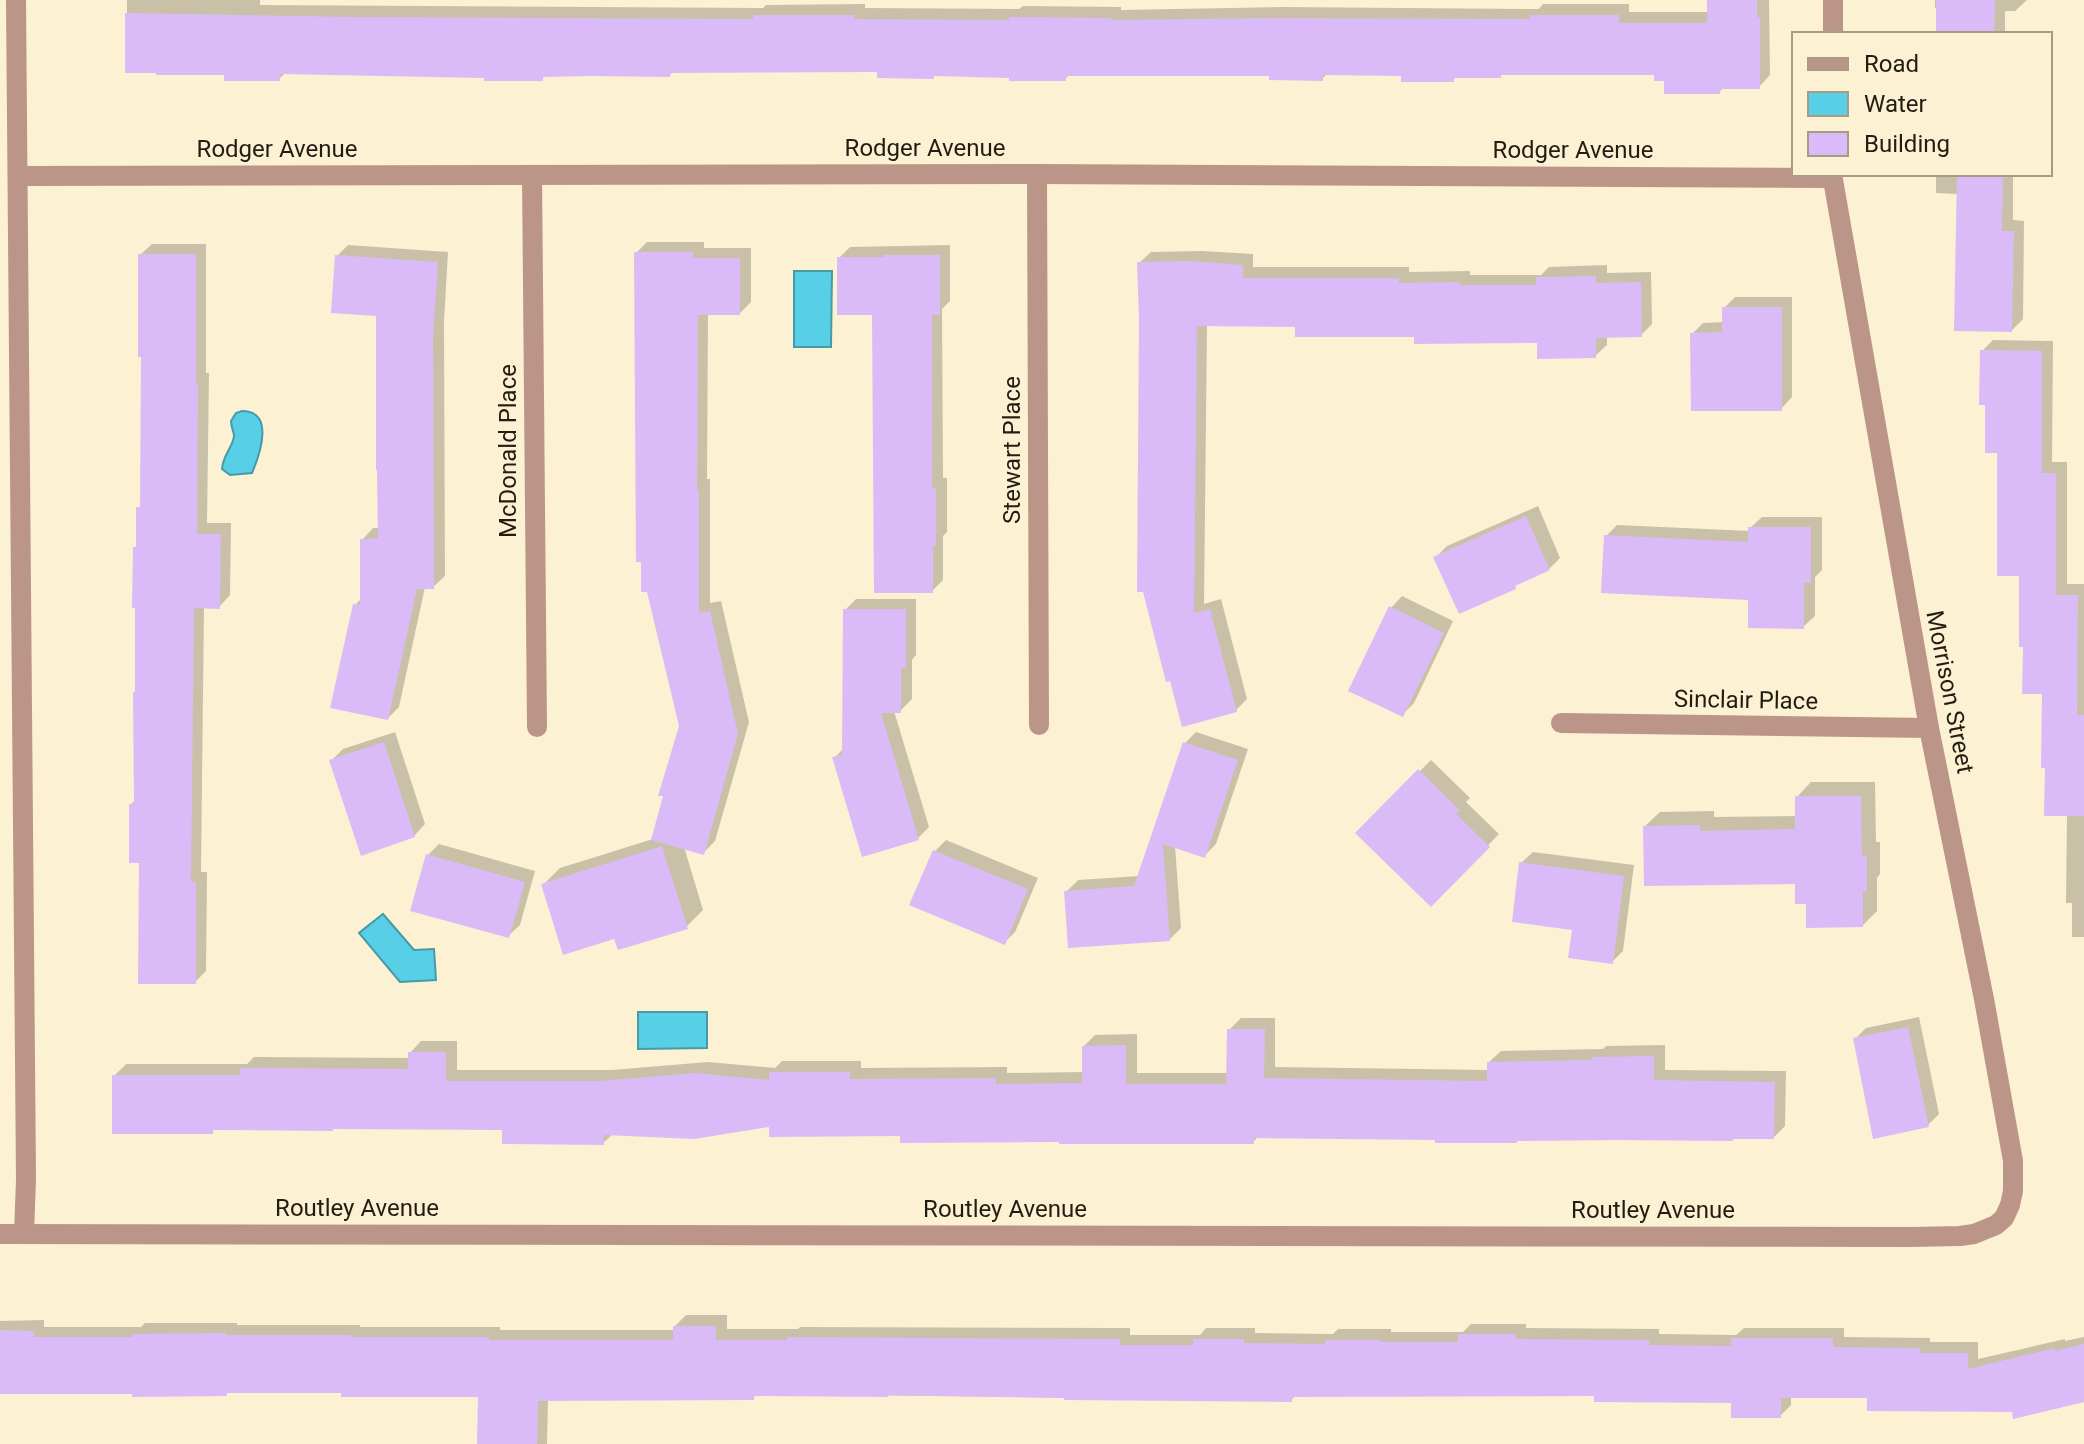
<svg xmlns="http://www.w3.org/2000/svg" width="2084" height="1444" font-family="Roboto,sans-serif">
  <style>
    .water { fill: #57cfe6; stroke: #479aa6; stroke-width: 2 }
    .shadow { fill: #0003 }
    .building { fill: #dabbf7 }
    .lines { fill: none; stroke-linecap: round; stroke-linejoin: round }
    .street { stroke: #bc9589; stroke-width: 20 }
    .labels { text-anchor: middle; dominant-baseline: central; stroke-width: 6; stroke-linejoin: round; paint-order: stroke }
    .street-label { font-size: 24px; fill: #211d12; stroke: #fcf1d2 }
  </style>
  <rect width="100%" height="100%" fill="#fcf1d2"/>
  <g class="water">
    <polygon points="794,271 832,271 831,347 794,347"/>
    <path d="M 242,411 C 275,411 260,454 252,473 L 230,475 L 222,469 C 223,454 234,446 234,435 C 233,430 231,426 231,421 L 236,413 Z"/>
    <polygon points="383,914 414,950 434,949 436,980 400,982 359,933"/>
    <polygon points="638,1012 707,1012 707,1048 638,1049"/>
  </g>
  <g class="shadow">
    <polygon points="127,0 260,0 260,5 763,8 766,5 865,4 865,8 1019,9 1023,6 1121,7 1121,10 1282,7 1539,9 1543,4 1629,4 1629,12 1709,12 1709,0 1769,0 1770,75 1759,87 1724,87 1719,92 1666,79 1656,73 1504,73 1500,76 1457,76 1453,80 1403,74 1328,73 1322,79 1271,74 1070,74 1065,79 936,74 933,77 879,70 673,71 669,75 546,75 542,79 286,72 279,79 226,73 127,71"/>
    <polygon points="1935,0 2027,0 2015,11 2005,11 2005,34 1938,34 1938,8 1935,8"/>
    <polygon points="1936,174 2013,174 2013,220 2024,221 2023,319 2012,330 1958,194 1936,193"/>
    <polygon points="647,242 704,242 704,248 751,248 751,302 740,313 708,313 707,479 710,479 710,603 721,601 749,722 715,841 703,853 684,847 703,910 686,927 615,937 543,885 560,868 653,839 681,726 636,253"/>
    <polygon points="152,244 206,244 206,373 209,373 207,523 231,523 230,595 219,607 204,606 201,872 207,872 206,971 195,982 141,861 131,804 136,800 137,606 135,548 138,544 138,508 142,505 143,355 140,255"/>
    <polygon points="348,245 448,252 444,322 445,576 433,587 425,587 399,707 388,718 355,605 362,598 362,540 373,528 380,528 378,314 337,256"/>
    <polygon points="950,245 950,301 942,309 943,478 947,478 947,532 943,536 943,580 932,591 874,313 839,258 850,247"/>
    <polygon points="1202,251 1253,254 1253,267 1409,267 1409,272 1470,271 1470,275 1541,275 1549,267 1607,265 1607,273 1651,272 1652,324 1641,335 1607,336 1607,345 1595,356 1539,341 1416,335 1297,325 1207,324 1204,604 1221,599 1247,699 1236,710 1183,724 1139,263 1151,252"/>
    <polygon points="1735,297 1792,297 1792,397 1781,409 1692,334 1703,323 1724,322 1724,308"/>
    <polygon points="1993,340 2053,341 2052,462 2067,462 2067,584 2084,584 2084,937 2072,937 2072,903 2066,903 2067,814 2044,692 2025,645 2021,574 1999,451 1987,403 1982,351"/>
    <polygon points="1538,506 1560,558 1549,569 1520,581 1514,587 1435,558 1447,546"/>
    <polygon points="1762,517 1822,517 1822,570 1815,577 1815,616 1803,627 1750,598 1606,536 1617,525 1750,531 1750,528"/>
    <polygon points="1402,596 1453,621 1414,703 1402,715 1391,608"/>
    <polygon points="856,599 916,599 916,655 912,660 912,699 900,711 894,711 929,827 918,838 834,758 844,748 845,610"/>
    <polygon points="395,732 425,824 414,836 332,760 343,749"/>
    <polygon points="1196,732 1248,749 1216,844 1204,856 1175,846 1181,928 1170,939 1066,892 1078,880 1140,876 1185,743"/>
    <polygon points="1431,760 1470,798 1466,802 1499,834 1431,904 1358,833"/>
    <polygon points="1811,782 1875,782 1876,842 1880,842 1880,874 1877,878 1877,911 1862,926 1808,902 1797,882 1645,826 1660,812 1714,811 1714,817 1797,816 1797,797"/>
    <polygon points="946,840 1038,878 1015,932 1004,943 935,851"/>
    <polygon points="439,844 535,871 520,925 508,936 428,855"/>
    <polygon points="1533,852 1634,865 1623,951 1612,962 1574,928 1521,863"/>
    <polygon points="1919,1017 1939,1114 1928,1125 1855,1039 1866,1028"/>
    <polygon points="1241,1018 1275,1018 1275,1067 1489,1070 1489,1062 1501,1051 1603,1049 1606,1046 1665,1045 1665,1070 1786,1071 1785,1126 1774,1137 1259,1136 1253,1142 1061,1140 902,1134 771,1125 613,1134 603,1143 504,1128 215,1128 212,1132 114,1076 126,1064 247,1064 254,1057 410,1058 410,1053 421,1041 457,1041 457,1070 612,1070 708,1062 775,1068 782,1061 861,1061 861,1068 1007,1067 1007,1073 1084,1072 1084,1046 1095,1035 1137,1034 1137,1073 1228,1073 1229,1030"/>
    <polygon points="686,1315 727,1315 727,1329 798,1329 800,1327 1130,1328 1130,1335 1200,1335 1206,1328 1255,1328 1255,1333 1333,1334 1338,1329 1391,1329 1391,1332 1463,1332 1471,1324 1526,1324 1526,1328 1659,1329 1659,1334 1736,1335 1744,1328 1844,1328 1844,1337 1930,1338 1930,1342 1978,1342 1978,1359 2065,1339 2065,1341 2084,1337 2084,1400 2013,1410 1869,1396 1791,1396 1791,1405 1780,1416 1733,1401 1596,1394 1296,1395 1291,1400 758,1394 753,1398 548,1399 547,1444 479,1444 480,1395 343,1391 0,1392 0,1321 44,1320 44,1327 141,1327 145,1323 237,1323 237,1325 360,1325 360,1327 500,1327 500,1330 675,1330 675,1326"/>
  </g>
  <g class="building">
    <polygon points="1707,0 1757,0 1757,17 1760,17 1760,89 1720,89 1720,94 1664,94 1664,81 1654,81 1654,75 1501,75 1501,78 1454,78 1454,82 1401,82 1401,76 1323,75 1323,81 1269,80 1269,76 1066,76 1066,81 1009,81 1009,78 934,76 934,79 877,78 877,72 671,73 670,77 590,76 543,77 543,81 484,81 484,78 280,74 280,81 224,81 224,75 156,75 156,73 125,73 125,13 355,17 753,19 753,15 854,15 854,19 1009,20 1009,17 1111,18 1111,20 1270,18 1530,19 1530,15 1619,15 1619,23 1707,23"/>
    <polygon points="1936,0 1995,0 1994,34 1936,34"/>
    <polygon points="1957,174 2003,174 2002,231 2014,231 2012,332 1954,331"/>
    <polygon points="634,252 693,252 693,258 740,258 740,315 698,315 697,490 699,490 699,613 710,611 738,734 704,855 651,840 663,796 658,796 679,726 647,592 641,592 641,562 636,562"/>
    <polygon points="138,254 196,254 196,383 198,383 197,534 221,534 220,609 194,608 191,882 196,882 196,984 138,984 139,863 129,863 129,804 134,804 133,692 135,692 135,608 132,608 133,547 136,547 136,507 140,507 141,357 138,357"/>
    <polygon points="335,255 438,262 433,335 434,589 417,589 388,720 330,708 353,604 360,604 360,539 378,538 377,470 376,470 376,316 331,313"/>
    <polygon points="883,255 940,255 940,315 932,315 932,488 936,488 936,546 933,546 933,593 874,593 872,315 837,315 837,257 884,257"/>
    <polygon points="1190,261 1243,265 1243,278 1399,278 1399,283 1460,282 1460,285 1536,285 1536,277 1596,276 1596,283 1641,282 1642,337 1596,338 1596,358 1537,359 1537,343 1414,344 1414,337 1295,337 1295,327 1197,326 1194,613 1210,609 1237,712 1182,727 1170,681 1166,682 1143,592 1137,592 1139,321 1137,262"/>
    <polygon points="1722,307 1782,307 1782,411 1691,411 1690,333 1722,332"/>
    <polygon points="1980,350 2042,351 2042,473 2056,473 2056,595 2078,595 2077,715 2084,715 2084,816 2044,816 2045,768 2041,768 2042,694 2022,694 2023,647 2019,647 2019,576 1997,576 1997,453 1985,453 1985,405 1979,405"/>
    <polygon points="1526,516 1550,570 1515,586 1516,589 1459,614 1433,557"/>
    <polygon points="1748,527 1811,527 1811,583 1804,583 1804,629 1748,628 1748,600 1601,593 1604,535 1748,542"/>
    <polygon points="1389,606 1444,633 1403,717 1348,691"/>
    <polygon points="843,609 906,609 906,668 901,668 901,713 881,713 919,840 862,857 832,757 842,755"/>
    <polygon points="384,742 415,837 361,856 329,760"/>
    <polygon points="1183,742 1238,760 1205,858 1163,844 1170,941 1068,948 1064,891 1134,886"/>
    <polygon points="1418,769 1460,811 1456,814 1490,847 1431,907 1355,833"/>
    <polygon points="1795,796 1861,796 1862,856 1867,856 1867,891 1863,891 1863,927 1806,928 1806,904 1795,904 1795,884 1644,886 1643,826 1700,825 1700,831 1795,829"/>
    <polygon points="662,846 688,929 618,950 614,939 563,955 541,884"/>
    <polygon points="933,850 1028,889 1005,945 909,905"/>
    <polygon points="426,854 525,882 509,938 410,911"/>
    <polygon points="1519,862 1624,876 1613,964 1568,958 1572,930 1512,922"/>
    <polygon points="1908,1027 1929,1127 1873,1139 1853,1038"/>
    <polygon points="1227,1029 1265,1029 1264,1078 1487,1081 1487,1062 1591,1060 1592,1057 1654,1056 1654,1080 1775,1082 1774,1139 1733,1139 1733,1141 1616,1140 1517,1141 1517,1143 1435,1143 1435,1140 1254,1138 1254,1144 1059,1144 1059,1142 900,1143 900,1136 769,1137 769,1127 694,1139 604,1135 604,1145 502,1144 502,1130 333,1129 333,1131 213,1130 213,1134 112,1134 112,1075 240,1075 240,1068 408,1069 408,1052 446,1052 446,1081 599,1081 695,1073 769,1080 769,1072 850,1072 850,1079 996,1078 996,1084 1082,1083 1082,1046 1126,1045 1126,1084 1226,1084"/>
    <polygon points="673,1326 716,1326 716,1340 787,1340 787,1337 1120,1339 1120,1345 1193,1345 1193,1339 1244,1339 1244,1343 1325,1344 1325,1340 1381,1340 1381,1342 1458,1342 1458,1334 1516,1334 1516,1339 1649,1340 1649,1345 1731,1346 1731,1338 1833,1338 1833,1347 1920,1348 1920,1353 1968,1353 1968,1369 2055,1348 2055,1351 2084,1344 2084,1402 2013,1419 2012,1412 1867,1411 1867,1398 1781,1398 1781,1418 1731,1418 1731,1403 1594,1402 1594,1396 1292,1397 1292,1402 1064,1400 1064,1398 888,1395 888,1397 754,1396 754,1400 538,1401 537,1444 477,1444 478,1397 341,1397 341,1393 227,1393 227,1396 132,1397 132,1394 0,1394 0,1330 34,1331 34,1337 132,1337 132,1334 226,1333 226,1335 350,1335 350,1337 489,1337 489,1340 673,1340"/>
  </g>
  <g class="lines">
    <g class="street">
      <polyline points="16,0 26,1179 24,1234"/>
      <polyline points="1833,34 1833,0"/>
      <polyline points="1037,174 1039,725"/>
      <polyline points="532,175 537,727"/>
      <polyline points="18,176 1037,174 1832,178"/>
      <polyline points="1561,723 1929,728"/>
      <polyline points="0,1234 1910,1237 1960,1236 1974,1234 1996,1225 2004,1218 2010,1205 2013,1191 2013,1161 1984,999 1929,728 1832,174"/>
    </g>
  </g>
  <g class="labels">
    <g class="street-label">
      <text x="925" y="148">Rodger Avenue</text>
      <text x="277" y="149">Rodger Avenue</text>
      <text x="1573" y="150">Rodger Avenue</text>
      <text transform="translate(1012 450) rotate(-90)">Stewart Place</text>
      <text transform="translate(508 451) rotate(-90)">McDonald Place</text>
      <text transform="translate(1950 692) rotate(79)">Morrison Street</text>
      <text transform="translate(1746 700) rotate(1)">Sinclair Place</text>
      <text x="357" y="1208">Routley Avenue</text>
      <text x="1005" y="1209">Routley Avenue</text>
      <text x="1653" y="1210">Routley Avenue</text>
    </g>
  </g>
  <rect x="1792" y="32" width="260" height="144" fill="#fcf1d2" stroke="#a49c85" stroke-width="2"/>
  <rect x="1808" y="58" width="40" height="12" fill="#bc9589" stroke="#a49c85" stroke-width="2"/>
  <text x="1864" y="72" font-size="24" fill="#211d12">Road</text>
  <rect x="1808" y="92" width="40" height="24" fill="#57cfe6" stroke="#a49c85" stroke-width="2"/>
  <text x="1864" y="112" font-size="24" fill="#211d12">Water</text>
  <rect x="1808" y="132" width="40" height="24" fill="#dabbf7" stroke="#a49c85" stroke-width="2"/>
  <text x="1864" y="152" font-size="24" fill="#211d12">Building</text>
</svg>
